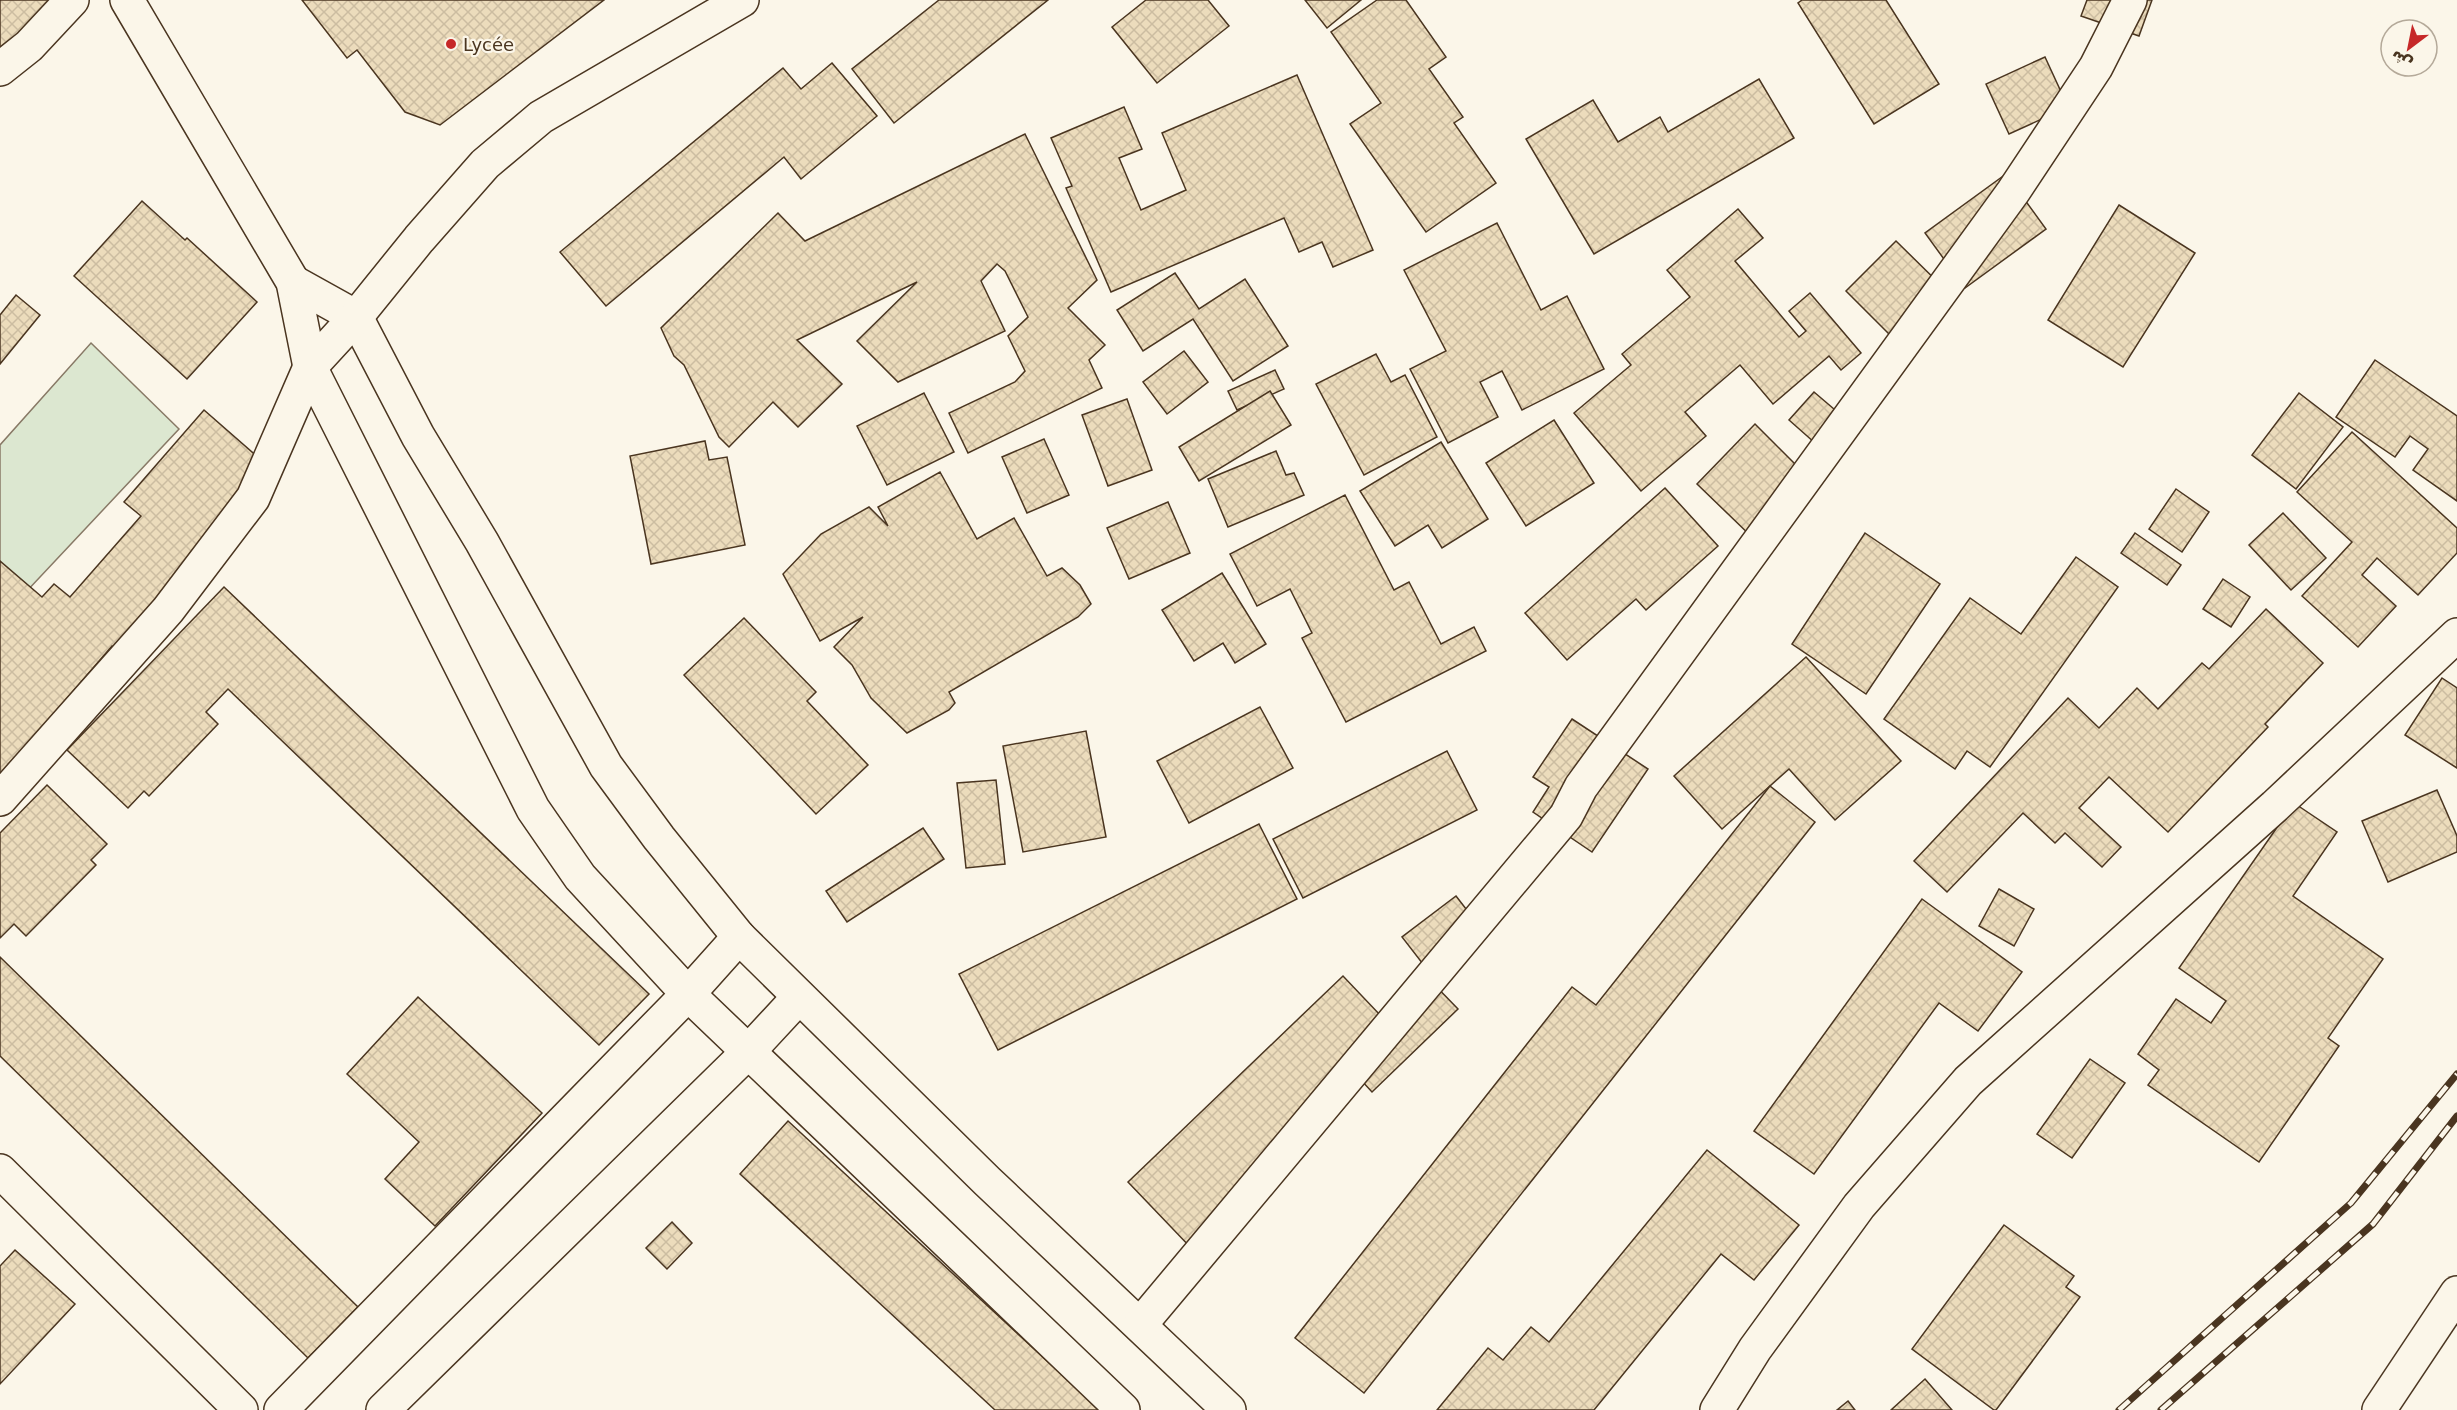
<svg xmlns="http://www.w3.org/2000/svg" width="2457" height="1410" font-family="'DejaVu Sans','Noto Naskh Arabic',sans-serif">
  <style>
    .green { fill: #dce7d0; stroke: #887966; stroke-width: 1.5 }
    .building { fill: url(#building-cross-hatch); stroke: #4a3520; stroke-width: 1.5 }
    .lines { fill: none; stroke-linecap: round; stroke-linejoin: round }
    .street-casing { stroke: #4a3520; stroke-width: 36 }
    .secondary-casing { stroke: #4a3520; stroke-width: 36 }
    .street { stroke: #fbf6e9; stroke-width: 33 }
    .secondary { stroke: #fbf6e9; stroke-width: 33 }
    .rail-casing { stroke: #4a3520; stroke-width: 7 }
    .rail { stroke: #fbf6e9; stroke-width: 4.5; stroke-dasharray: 14; stroke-linecap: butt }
    .poi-dot { fill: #c62828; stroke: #fbf6e9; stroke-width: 2 }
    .labels { text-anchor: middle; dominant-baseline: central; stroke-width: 4.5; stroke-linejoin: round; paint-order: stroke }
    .poi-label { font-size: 18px; fill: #4a3520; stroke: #fbf6e9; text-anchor: start }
  </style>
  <defs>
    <pattern id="building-cross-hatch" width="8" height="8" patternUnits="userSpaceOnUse" patternTransform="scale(1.5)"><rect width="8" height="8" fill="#ecdcbc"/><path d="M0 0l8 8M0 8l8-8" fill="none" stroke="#ccbda1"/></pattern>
  </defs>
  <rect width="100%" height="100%" fill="#fbf6e9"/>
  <polygon class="green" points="91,343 179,429 25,593 0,570 0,445"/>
  <g class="building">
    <polygon points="0,0 86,0 0,76"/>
    <polygon points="302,0 604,0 440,125 405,112 357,50 347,58"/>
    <polygon points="939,0 1048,0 894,123 852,69"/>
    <polygon points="1146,0 1208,0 1229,26 1157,83 1112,27"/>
    <polygon points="1305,0 1361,0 1327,28"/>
    <polygon points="1377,0 1406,0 1446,57 1429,69 1463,117 1454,123 1496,183 1426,232 1350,124 1381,103 1331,32"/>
    <polygon points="1802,0 1886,0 1939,84 1874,124 1798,3"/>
    <polygon points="2087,0 2152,0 2139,36 2081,16"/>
    <polygon points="2045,57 2068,107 2009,134 1986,84"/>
    <polygon points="832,63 877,116 801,179 784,157 606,306 560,252 783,68 801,89"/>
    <polygon points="1297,75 1373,250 1333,267 1322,242 1299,252 1284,218 1111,292 1066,188 1072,186 1051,138 1124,107 1142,149 1119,158 1141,210 1186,190 1162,133"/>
    <polygon points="1759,79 1794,138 1594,254 1526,139 1593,100 1618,142 1660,117 1668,132"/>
    <polygon points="1025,134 1097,280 1068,308 1105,345 1089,360 1102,388 968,453 949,413 1015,382 1025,371 1008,336 1028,317 1005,271 997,264 981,281 1005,331 898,382 857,341 917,282 797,340 842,384 798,427 773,402 729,447 719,437 684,365 674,356 661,328 778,213 805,241"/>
    <polygon points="2006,174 2046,229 1965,288 1925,233"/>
    <polygon points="142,201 185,240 187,238 257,302 187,379 74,276"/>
    <polygon points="2119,205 2195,253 2123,367 2048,320"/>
    <polygon points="1738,209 1763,238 1735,261 1799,337 1806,331 1789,311 1810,293 1861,353 1841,370 1829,356 1773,404 1740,365 1685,412 1706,436 1641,491 1574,413 1631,365 1622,354 1690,297 1667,270"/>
    <polygon points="1497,223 1541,310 1567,296 1604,369 1522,410 1502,371 1480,382 1498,417 1448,443 1410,369 1446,351 1404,270"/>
    <polygon points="1896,241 1953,297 1903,348 1846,291"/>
    <polygon points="1175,273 1199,309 1245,279 1288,346 1233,381 1193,319 1143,351 1117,310"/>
    <polygon points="16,295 40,315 0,364 0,315"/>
    <polygon points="1184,351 1208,382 1167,414 1143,382"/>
    <polygon points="1376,354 1391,382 1405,375 1437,437 1364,475 1316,384"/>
    <polygon points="2375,360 2457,416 2457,501 2413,470 2428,449 2410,436 2395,457 2336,417"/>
    <polygon points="1275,370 1284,389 1237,410 1228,391"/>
    <polygon points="1270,391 1291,425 1199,481 1179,447"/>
    <polygon points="1814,392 1841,415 1815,443 1789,420"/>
    <polygon points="924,393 954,452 887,485 857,426"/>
    <polygon points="2299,393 2343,427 2296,489 2252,455"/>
    <polygon points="1127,399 1152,470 1108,486 1082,415"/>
    <polygon points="204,410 277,474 121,654 112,646 0,776 0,561 42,597 54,584 70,597 141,516 124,502"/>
    <polygon points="1554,420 1594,483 1526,526 1486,463"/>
    <polygon points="1755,424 1813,482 1755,540 1697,484"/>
    <polygon points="2352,432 2457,528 2457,553 2418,595 2377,558 2362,575 2396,606 2358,647 2302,596 2352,542 2297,492"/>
    <polygon points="1044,439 1069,495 1027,513 1002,457"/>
    <polygon points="705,441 709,460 727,457 745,545 651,564 630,456"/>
    <polygon points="1441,442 1488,519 1442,548 1428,525 1395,546 1360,491"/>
    <polygon points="1276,451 1286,475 1294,473 1304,495 1228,527 1208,479"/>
    <polygon points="940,472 977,539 1014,518 1047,576 1062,568 1080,585 1091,604 1078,617 949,692 955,703 949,710 907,733 871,698 852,665 834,647 863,617 820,641 783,574 821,534 869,507 888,526 878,507"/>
    <polygon points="1665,488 1718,546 1646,610 1636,599 1567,660 1525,613"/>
    <polygon points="2176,489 2209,512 2182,552 2149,529"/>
    <polygon points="1345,495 1394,590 1409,582 1441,644 1474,627 1486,651 1346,722 1302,638 1312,633 1290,589 1257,606 1230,554"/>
    <polygon points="1168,502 1190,553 1129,579 1107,528"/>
    <polygon points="2283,513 2326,558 2291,590 2249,545"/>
    <polygon points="1865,533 1940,584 1866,694 1792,644"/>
    <polygon points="2135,533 2181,565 2167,585 2121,553"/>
    <polygon points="2076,557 2118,587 1990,767 1967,751 1955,769 1884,719 1970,598 2021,634"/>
    <polygon points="1222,573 1266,644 1235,663 1223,643 1194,661 1162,610"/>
    <polygon points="2223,579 2250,597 2231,627 2203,609"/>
    <polygon points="224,587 649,994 599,1045 228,689 206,712 218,724 149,796 144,791 128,808 67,750"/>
    <polygon points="2266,609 2323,663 2265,724 2268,727 2168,832 2109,777 2079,808 2121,847 2102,867 2065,833 2055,843 2023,813 1947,892 1914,861 2068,698 2099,728 2137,688 2158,709 2202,663 2209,669"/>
    <polygon points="744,618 816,692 807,701 868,765 816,814 684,675"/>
    <polygon points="1806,657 1901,761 1835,820 1789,769 1722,829 1674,776"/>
    <polygon points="2442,678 2457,688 2457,768 2405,735"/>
    <polygon points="1260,707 1293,768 1189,823 1157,761"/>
    <polygon points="1572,719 1648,769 1592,852 1533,812 1549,787 1533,777"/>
    <polygon points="1086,731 1106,837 1023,852 1003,746"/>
    <polygon points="1447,751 1477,810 1303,898 1273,839"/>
    <polygon points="996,780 1005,864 966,868 957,783"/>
    <polygon points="47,785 107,844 91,860 96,865 26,936 14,924 0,938 0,833"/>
    <polygon points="1770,786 1815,822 1364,1393 1295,1338 1572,987 1596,1005"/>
    <polygon points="2437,790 2457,836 2457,852 2388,882 2362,821"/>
    <polygon points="2294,803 2337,832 2293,896 2383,959 2328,1038 2339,1046 2259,1162 2148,1085 2159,1070 2138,1054 2176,999 2211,1023 2226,1001 2179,968"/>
    <polygon points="1259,824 1297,899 998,1050 959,974"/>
    <polygon points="923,828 944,859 847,922 826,891"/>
    <polygon points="1999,889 2034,909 2014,946 1979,926"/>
    <polygon points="1456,896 1487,936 1433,977 1402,937"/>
    <polygon points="1922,899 2022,972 1978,1031 1939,1003 1814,1174 1754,1131"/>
    <polygon points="0,957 358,1307 308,1358 0,1056"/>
    <polygon points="1424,974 1458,1009 1372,1092 1349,1067 1272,1141 1289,1159 1193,1250 1128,1182 1343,976 1381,1016"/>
    <polygon points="418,997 542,1113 435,1226 385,1179 419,1142 347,1074"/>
    <polygon points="2090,1059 2125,1083 2072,1158 2037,1134"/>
    <polygon points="788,1121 1100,1410 995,1410 740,1174"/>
    <polygon points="1707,1150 1799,1225 1754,1280 1721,1254 1594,1410 1437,1410 1488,1348 1503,1360 1531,1327 1549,1342"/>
    <polygon points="672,1222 692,1243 667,1269 646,1248"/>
    <polygon points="2004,1225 2074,1276 2066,1287 2080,1297 1996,1410 1994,1410 1912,1349"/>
    <polygon points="15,1250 75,1304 0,1384 0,1266"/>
    <polygon points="1925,1379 1952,1410 1891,1410"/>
    <polygon points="1848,1401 1855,1410 1837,1410"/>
  </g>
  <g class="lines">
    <g class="street-casing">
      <g id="street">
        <polyline points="127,0 293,282 310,367 533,809 580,877 688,994 1123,1410"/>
        <polyline points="0,69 29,46 72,0"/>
        <polyline points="293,282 356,317 418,436 482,542 606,766 659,838 739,937 987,1181 1229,1410"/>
        <polyline points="0,799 168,610 253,498 310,367 356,317 419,239 485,164 541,117 742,0"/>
        <polyline points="0,1171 241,1410"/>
        <polyline points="1140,1325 1566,816 1581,787 2013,192 2096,67 2130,0"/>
        <polyline points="281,1410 688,994 739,937"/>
        <polyline points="383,1410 748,1052 799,997"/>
        <polyline points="1717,1410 1755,1349 1859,1206 1968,1081 2275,806 2457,635"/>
      </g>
    </g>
    <g class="secondary-casing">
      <polyline id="secondary" points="2379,1410 2457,1293"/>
    </g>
    <use href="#street" class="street"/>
    <use href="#secondary" class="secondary"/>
    <g class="rail-casing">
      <g id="rail">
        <polyline points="2119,1410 2351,1203 2457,1074"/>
        <polyline points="2161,1410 2373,1224 2457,1116"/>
      </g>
    </g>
    <use href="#rail" class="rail"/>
  </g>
  <circle class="poi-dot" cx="451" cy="44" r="6"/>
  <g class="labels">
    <g class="poi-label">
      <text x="463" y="44">Lycée</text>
    </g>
  </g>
  <g transform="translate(2409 48) rotate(212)"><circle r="28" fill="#fbf6e9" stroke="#b4a999" stroke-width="1.5"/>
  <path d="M0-4.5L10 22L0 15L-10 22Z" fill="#c62828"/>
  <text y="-9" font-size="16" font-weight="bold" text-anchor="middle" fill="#4a3520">ش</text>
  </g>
</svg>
